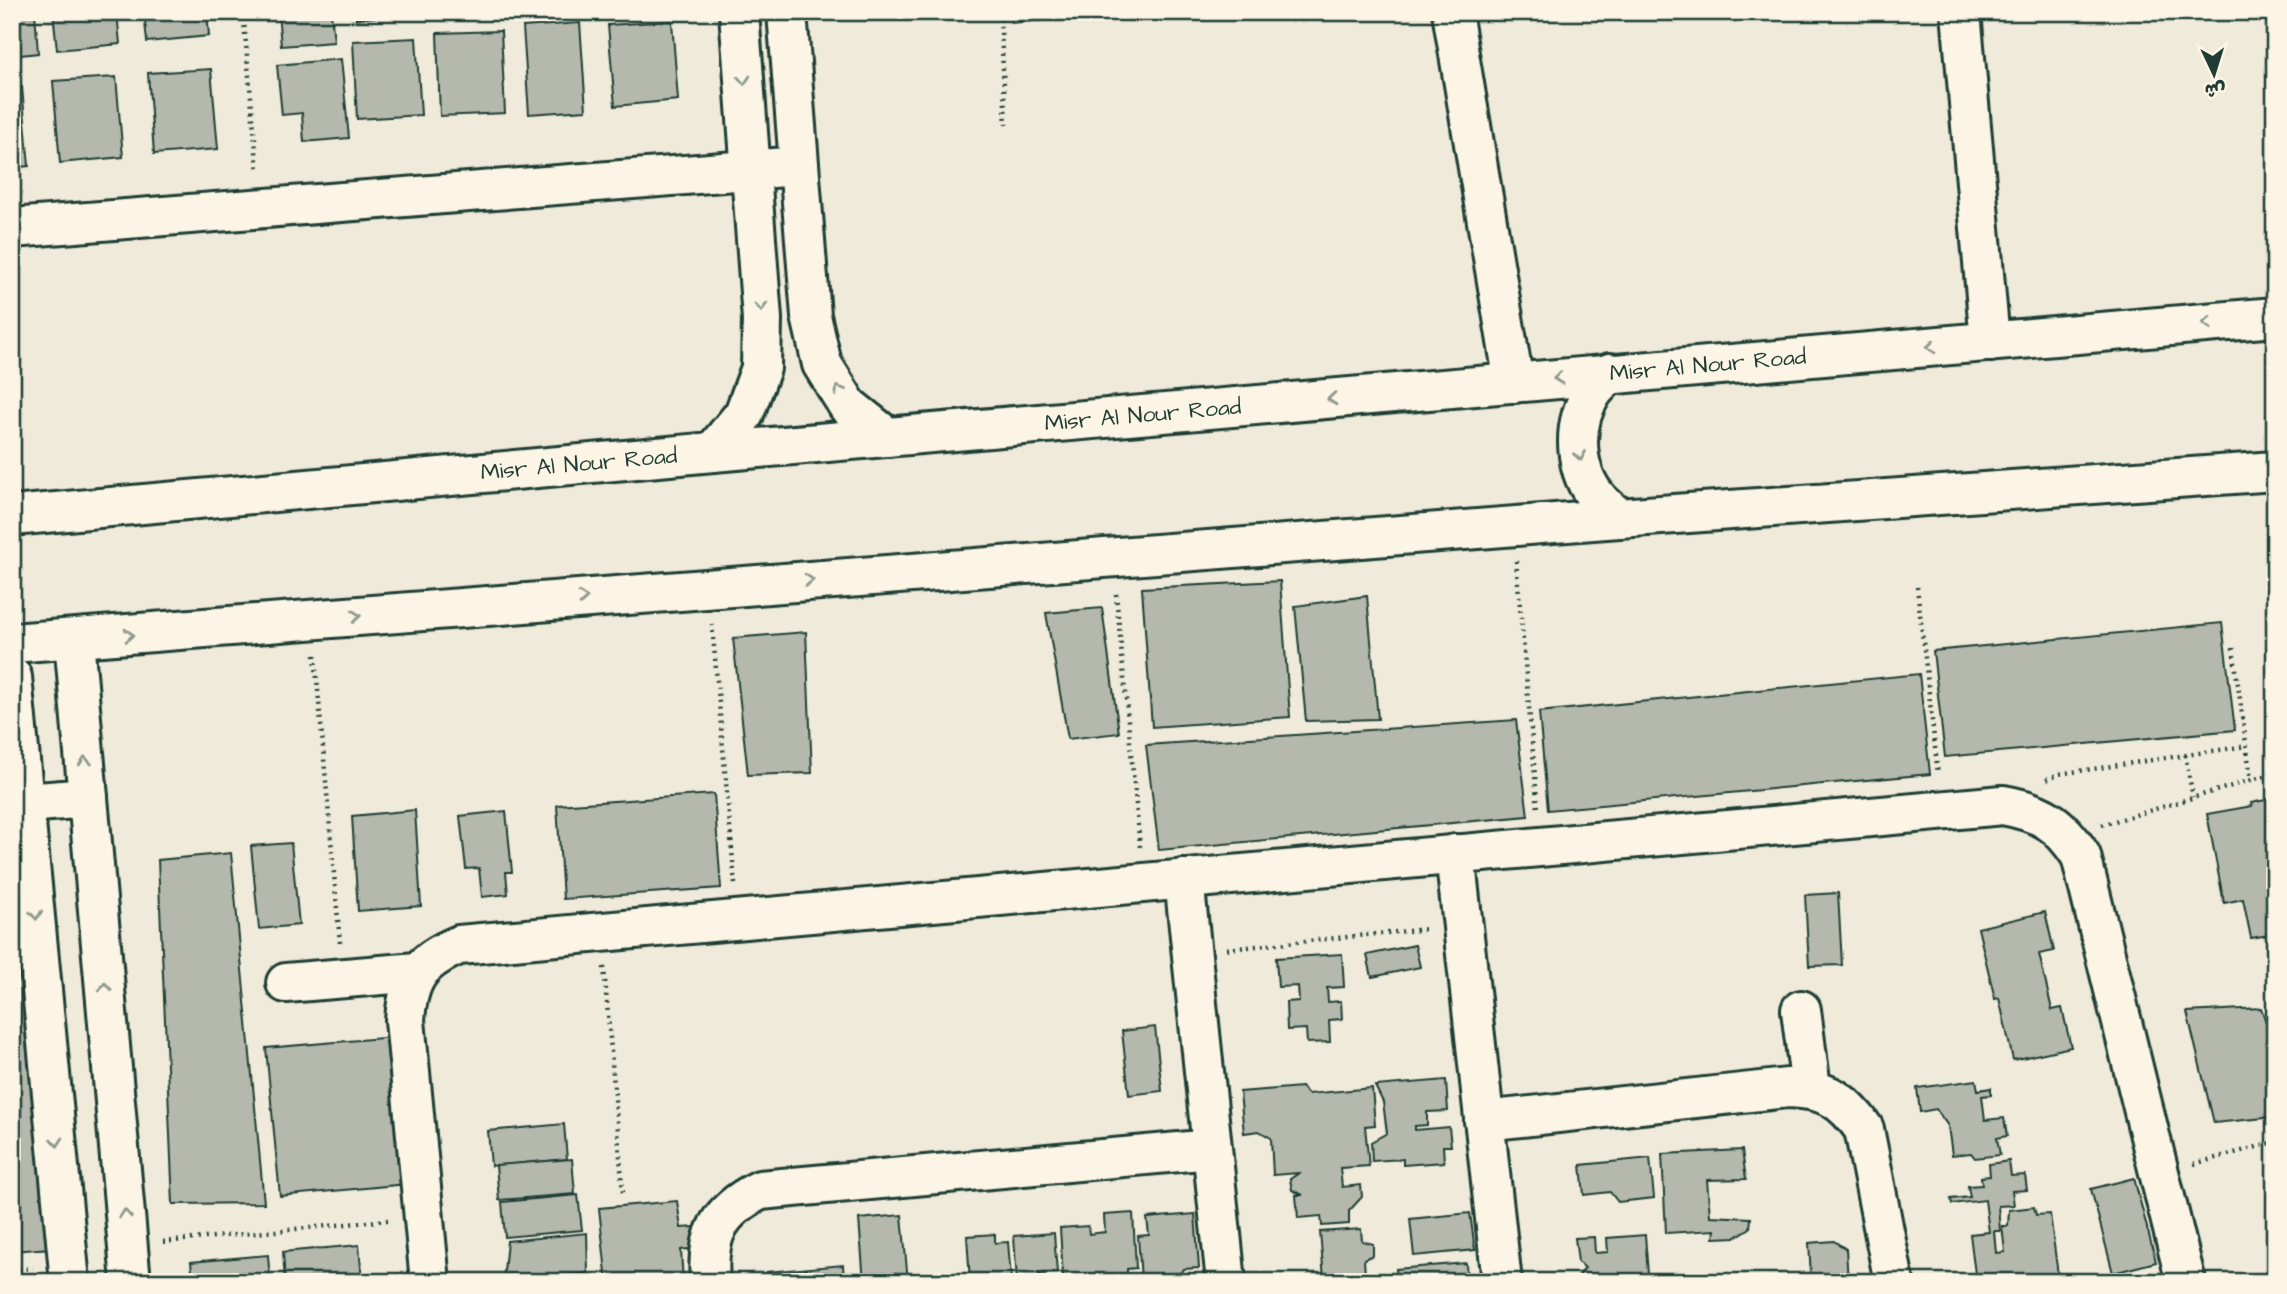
<svg xmlns="http://www.w3.org/2000/svg" width="2287" height="1294" font-family="'Architects Daughter','Playpen Sans Arabic',sans-serif">
  <style>
    .building { fill: #b5b9ad; stroke: #1f3d34; stroke-width: 2 }
    .lines { fill: none; stroke-linecap: round; stroke-linejoin: round }
    .minor-casing { stroke: #1f3d34; stroke-width: 44 }
    .path { stroke: #1f3d34; stroke-width: 4.5; stroke-dasharray: 2 5; stroke-linecap: butt }
    .minor { stroke: #fcf5e5; stroke-width: 38 }
    .oneway { stroke: #8e998c }
    .labels { text-anchor: middle; dominant-baseline: central; stroke-width: 7; stroke-linejoin: round; paint-order: stroke }
    .street-label { font-size: 23px; fill: #1f3d34; stroke: #fcf5e5 }
  </style>
  <rect width="100%" height="100%" fill="#efeada"/>
  <filter id="ink" filterUnits="userSpaceOnUse"><feTurbulence type="fractalNoise" baseFrequency=".0143" numOctaves="2"/><feDisplacementMap in="SourceGraphic" scale="14" xChannelSelector="R" yChannelSelector="G"/><feConvolveMatrix kernelMatrix="1 2 1 2 8 2 1 2 1" color-interpolation-filters="sRGB"/></filter>
  <g filter="url(#ink)">
    <g class="building">
      <polygon points="12,12 35,12 38,53 12,56"/>
      <polygon points="53,12 117,12 120,44 57,50"/>
      <polygon points="144,12 207,12 209,36 147,42"/>
      <polygon points="278,12 331,12 334,42 281,46"/>
      <polygon points="355,12 419,12 419,13 356,19"/>
      <polygon points="1010,12 1091,12 1091,16 1011,23"/>
      <polygon points="672,21 678,100 615,106 608,25"/>
      <polygon points="580,23 586,110 529,114 523,27"/>
      <polygon points="501,31 505,113 440,116 437,33"/>
      <polygon points="416,38 421,115 357,119 353,41"/>
      <polygon points="341,59 349,138 304,142 302,113 282,115 277,65"/>
      <polygon points="211,69 218,149 154,154 148,73"/>
      <polygon points="116,77 123,157 60,163 53,81"/>
      <polygon points="22,87 29,166 12,168 12,88"/>
      <polygon points="1280,581 1290,717 1152,727 1142,588"/>
      <polygon points="1367,596 1378,719 1306,721 1295,606"/>
      <polygon points="1102,608 1119,733 1068,739 1046,613"/>
      <polygon points="2222,623 2235,730 1945,757 1933,651"/>
      <polygon points="806,632 812,773 748,775 733,638"/>
      <polygon points="1919,674 1930,774 1548,810 1539,712"/>
      <polygon points="1516,720 1528,816 1159,850 1146,745"/>
      <polygon points="714,794 721,888 563,899 557,805"/>
      <polygon points="2275,798 2275,934 2251,938 2243,899 2224,903 2207,814 2252,806 2251,803"/>
      <polygon points="415,810 421,906 358,911 352,816"/>
      <polygon points="506,811 512,872 506,872 508,894 482,897 479,868 466,869 460,816"/>
      <polygon points="291,843 299,925 259,929 251,846"/>
      <polygon points="231,853 264,1203 173,1204 158,860"/>
      <polygon points="12,880 51,1248 12,1251"/>
      <polygon points="1838,893 1842,965 1809,966 1805,895"/>
      <polygon points="2045,912 2054,951 2039,954 2052,1010 2062,1008 2071,1047 2013,1060 1999,998 1995,999 1978,928"/>
      <polygon points="1415,945 1420,967 1372,977 1367,955"/>
      <polygon points="1342,954 1344,987 1327,988 1328,1002 1341,1001 1342,1019 1329,1020 1330,1042 1307,1043 1306,1029 1287,1030 1286,1002 1299,1001 1298,986 1278,987 1276,958"/>
      <polygon points="2261,1008 2275,1047 2275,1117 2214,1123 2187,1012"/>
      <polygon points="1155,1027 1162,1091 1129,1095 1122,1031"/>
      <polygon points="394,1037 407,1184 280,1196 266,1048"/>
      <polygon points="1446,1080 1448,1111 1427,1112 1427,1125 1415,1126 1415,1130 1449,1127 1451,1146 1443,1146 1444,1162 1403,1165 1403,1159 1372,1161 1371,1142 1387,1133 1383,1102 1375,1086"/>
      <polygon points="1976,1080 1978,1090 1991,1088 1991,1095 1982,1096 1985,1120 2004,1118 2007,1136 1997,1138 2000,1155 1975,1158 1971,1153 1952,1155 1948,1126 1936,1109 1920,1112 1917,1088"/>
      <polygon points="1301,1087 1308,1094 1372,1088 1375,1125 1365,1126 1369,1166 1340,1168 1342,1187 1361,1185 1362,1197 1349,1211 1349,1224 1322,1226 1321,1216 1298,1218 1296,1195 1303,1195 1292,1190 1290,1179 1299,1173 1273,1175 1271,1138 1259,1131 1244,1133 1240,1092"/>
      <polygon points="564,1124 567,1159 491,1166 488,1131"/>
      <polygon points="1742,1150 1746,1179 1707,1180 1710,1216 1751,1218 1750,1228 1736,1237 1714,1238 1715,1230 1666,1233 1662,1154"/>
      <polygon points="1650,1158 1654,1198 1618,1202 1610,1192 1584,1195 1581,1165"/>
      <polygon points="572,1159 575,1194 499,1200 496,1165"/>
      <polygon points="2009,1161 2011,1176 2025,1175 2027,1190 2012,1191 2014,1205 1998,1206 2000,1231 1994,1231 1996,1253 2005,1252 2002,1226 2008,1226 2009,1210 2034,1207 2036,1215 2050,1214 2058,1275 1976,1282 1970,1234 1989,1232 1985,1200 1952,1204 1951,1199 1970,1197 1968,1186 1982,1185 1981,1177 1990,1176 1989,1164"/>
      <polygon points="2134,1178 2156,1262 2113,1273 2091,1189"/>
      <polygon points="578,1195 582,1230 505,1237 502,1202"/>
      <polygon points="677,1201 681,1228 695,1227 698,1248 681,1250 683,1282 607,1282 599,1208"/>
      <polygon points="1133,1213 1136,1268 1127,1269 1127,1282 1079,1282 1063,1277 1060,1228 1088,1226 1089,1234 1105,1232 1104,1215"/>
      <polygon points="1470,1213 1475,1250 1414,1256 1410,1219"/>
      <polygon points="1195,1214 1199,1268 1183,1269 1177,1278 1141,1280 1138,1236 1149,1235 1147,1218"/>
      <polygon points="902,1215 908,1282 864,1282 859,1219"/>
      <polygon points="1361,1229 1362,1241 1373,1244 1373,1255 1364,1259 1365,1276 1324,1279 1320,1232"/>
      <polygon points="587,1233 588,1273 503,1282 507,1241"/>
      <polygon points="1054,1233 1057,1273 1039,1274 1039,1282 1017,1282 1014,1236"/>
      <polygon points="995,1234 995,1243 1008,1242 1011,1279 1003,1280 1004,1282 970,1281 967,1236"/>
      <polygon points="1645,1235 1648,1274 1632,1275 1632,1282 1577,1282 1577,1278 1585,1268 1578,1262 1575,1238 1594,1237 1595,1253 1608,1252 1607,1238"/>
      <polygon points="1834,1241 1846,1249 1848,1282 1815,1282 1811,1277 1809,1243"/>
      <polygon points="359,1245 362,1280 285,1282 283,1252"/>
      <polygon points="268,1255 270,1282 193,1282 191,1262"/>
      <polygon points="1466,1263 1467,1282 1397,1282 1396,1269"/>
      <polygon points="843,1265 844,1282 767,1282 767,1272"/>
    </g>
    <g class="lines">
      <g class="minor-casing">
        <g id="minor">
          <polyline points="787,12 811,316 822,364 848,406 887,437"/>
          <polyline points="1452,12 1514,383"/>
          <polyline points="1961,12 1990,342"/>
          <polyline points="12,228 799,166"/>
          <path d="M 1610,373 C 1604,380 1597,386 1592,393 C 1571,425 1574,472 1599,500 C 1605,507 1613,512 1619,518"/>
          <polyline points="713,452 744,414 761,368 762,319 739,12"/>
          <polyline points="12,516 713,452 2275,317"/>
          <polyline points="74,640 131,1282"/>
          <polyline points="12,643 1619,518 2275,471"/>
          <polyline points="12,677 70,1282"/>
          <polyline points="25,803 88,798"/>
          <polyline points="1455,854 1502,1282"/>
          <polyline points="1184,879 1226,1282"/>
          <polyline points="286,983 417,972"/>
          <polyline points="1801,1010 1811,1089"/>
          <path d="M 1484,1121 L 1788,1088 C 1825,1089 1842,1098 1864,1129 L 1894,1282"/>
          <path d="M 430,1282 L 405,1020 C 408,978 420,961 459,945 L 2003,805 C 2042,812 2060,823 2081,856 L 2186,1282"/>
          <path d="M 710,1282 C 706,1235 718,1211 760,1190 L 1212,1149"/>
        </g>
      </g>
      <g class="path">
        <polyline points="243,12 258,172"/>
        <polyline points="1000,12 1006,125"/>
        <polyline points="1516,561 1538,810"/>
        <polyline points="1917,587 1938,774"/>
        <polyline points="1116,594 1140,847"/>
        <polyline points="712,624 735,884"/>
        <polyline points="2233,648 2251,780"/>
        <polyline points="315,655 340,943"/>
        <polyline points="2185,755 2193,797"/>
        <polyline points="2047,779 2059,774 2246,746"/>
        <polyline points="2102,825 2275,773"/>
        <polyline points="1227,949 1427,929"/>
        <polyline points="604,967 623,1193"/>
        <polyline points="2194,1164 2275,1142"/>
        <polyline points="163,1242 388,1220"/>
        <polyline points="12,1270 33,1268"/>
      </g>
      <use href="#minor" class="minor"/>
    </g>
    <defs><path id="oneway-chevron" d="M-2-3.5L2.5 0L-2 3.5" fill="none" stroke-width="1.6" stroke-linecap="round" stroke-linejoin="round" transform="scale(1.75)"/></defs>
    <g class="oneway">
      <use href="#oneway-chevron" transform="translate(744 80) rotate(86)"/>
      <use href="#oneway-chevron" transform="translate(761 307) rotate(86)"/>
      <use href="#oneway-chevron" transform="translate(2207 323) rotate(175)"/>
      <use href="#oneway-chevron" transform="translate(1931 347) rotate(175)"/>
      <use href="#oneway-chevron" transform="translate(1558 378) rotate(174)"/>
      <use href="#oneway-chevron" transform="translate(839 390) rotate(-122)"/>
      <use href="#oneway-chevron" transform="translate(1332 399) rotate(175)"/>
      <use href="#oneway-chevron" transform="translate(1580 456) rotate(80)"/>
      <use href="#oneway-chevron" transform="translate(809 580) rotate(-4)"/>
      <use href="#oneway-chevron" transform="translate(583 598) rotate(-5)"/>
      <use href="#oneway-chevron" transform="translate(356 616) rotate(-5)"/>
      <use href="#oneway-chevron" transform="translate(129 635) rotate(-5)"/>
      <use href="#oneway-chevron" transform="translate(85 761) rotate(-95)"/>
      <use href="#oneway-chevron" transform="translate(36 915) rotate(85)"/>
      <use href="#oneway-chevron" transform="translate(105 987) rotate(-95)"/>
      <use href="#oneway-chevron" transform="translate(57 1142) rotate(85)"/>
      <use href="#oneway-chevron" transform="translate(125 1214) rotate(-95)"/>
    </g>
  </g>
  <g class="labels">
    <g class="street-label">
      <text transform="translate(1708 365) rotate(-5)">Misr Al Nour Road</text>
      <text transform="translate(1143 415) rotate(-5)">Misr Al Nour Road</text>
      <text transform="translate(579 464) rotate(-5)">Misr Al Nour Road</text>
    </g>
  </g>
  <rect width="2287" height="1294" fill="none" stroke="#fcf5e5" stroke-width="42"/>
  <rect x="21" y="21" width="2245" height="1252" fill="none" stroke="#1f3d34" stroke-width="2.5" filter="url(#ink)"/>
  <g transform="translate(2214 74) rotate(176)" stroke="#fcf5e5" stroke-width="5" paint-order="stroke">
  <path d="M0-5L12 26L0 18L-12 26Z" fill="#1f3d34"/>
  <text y="-10" font-size="19" font-weight="bold" text-anchor="middle" fill="#1f3d34">ش</text>
  </g>
</svg>
